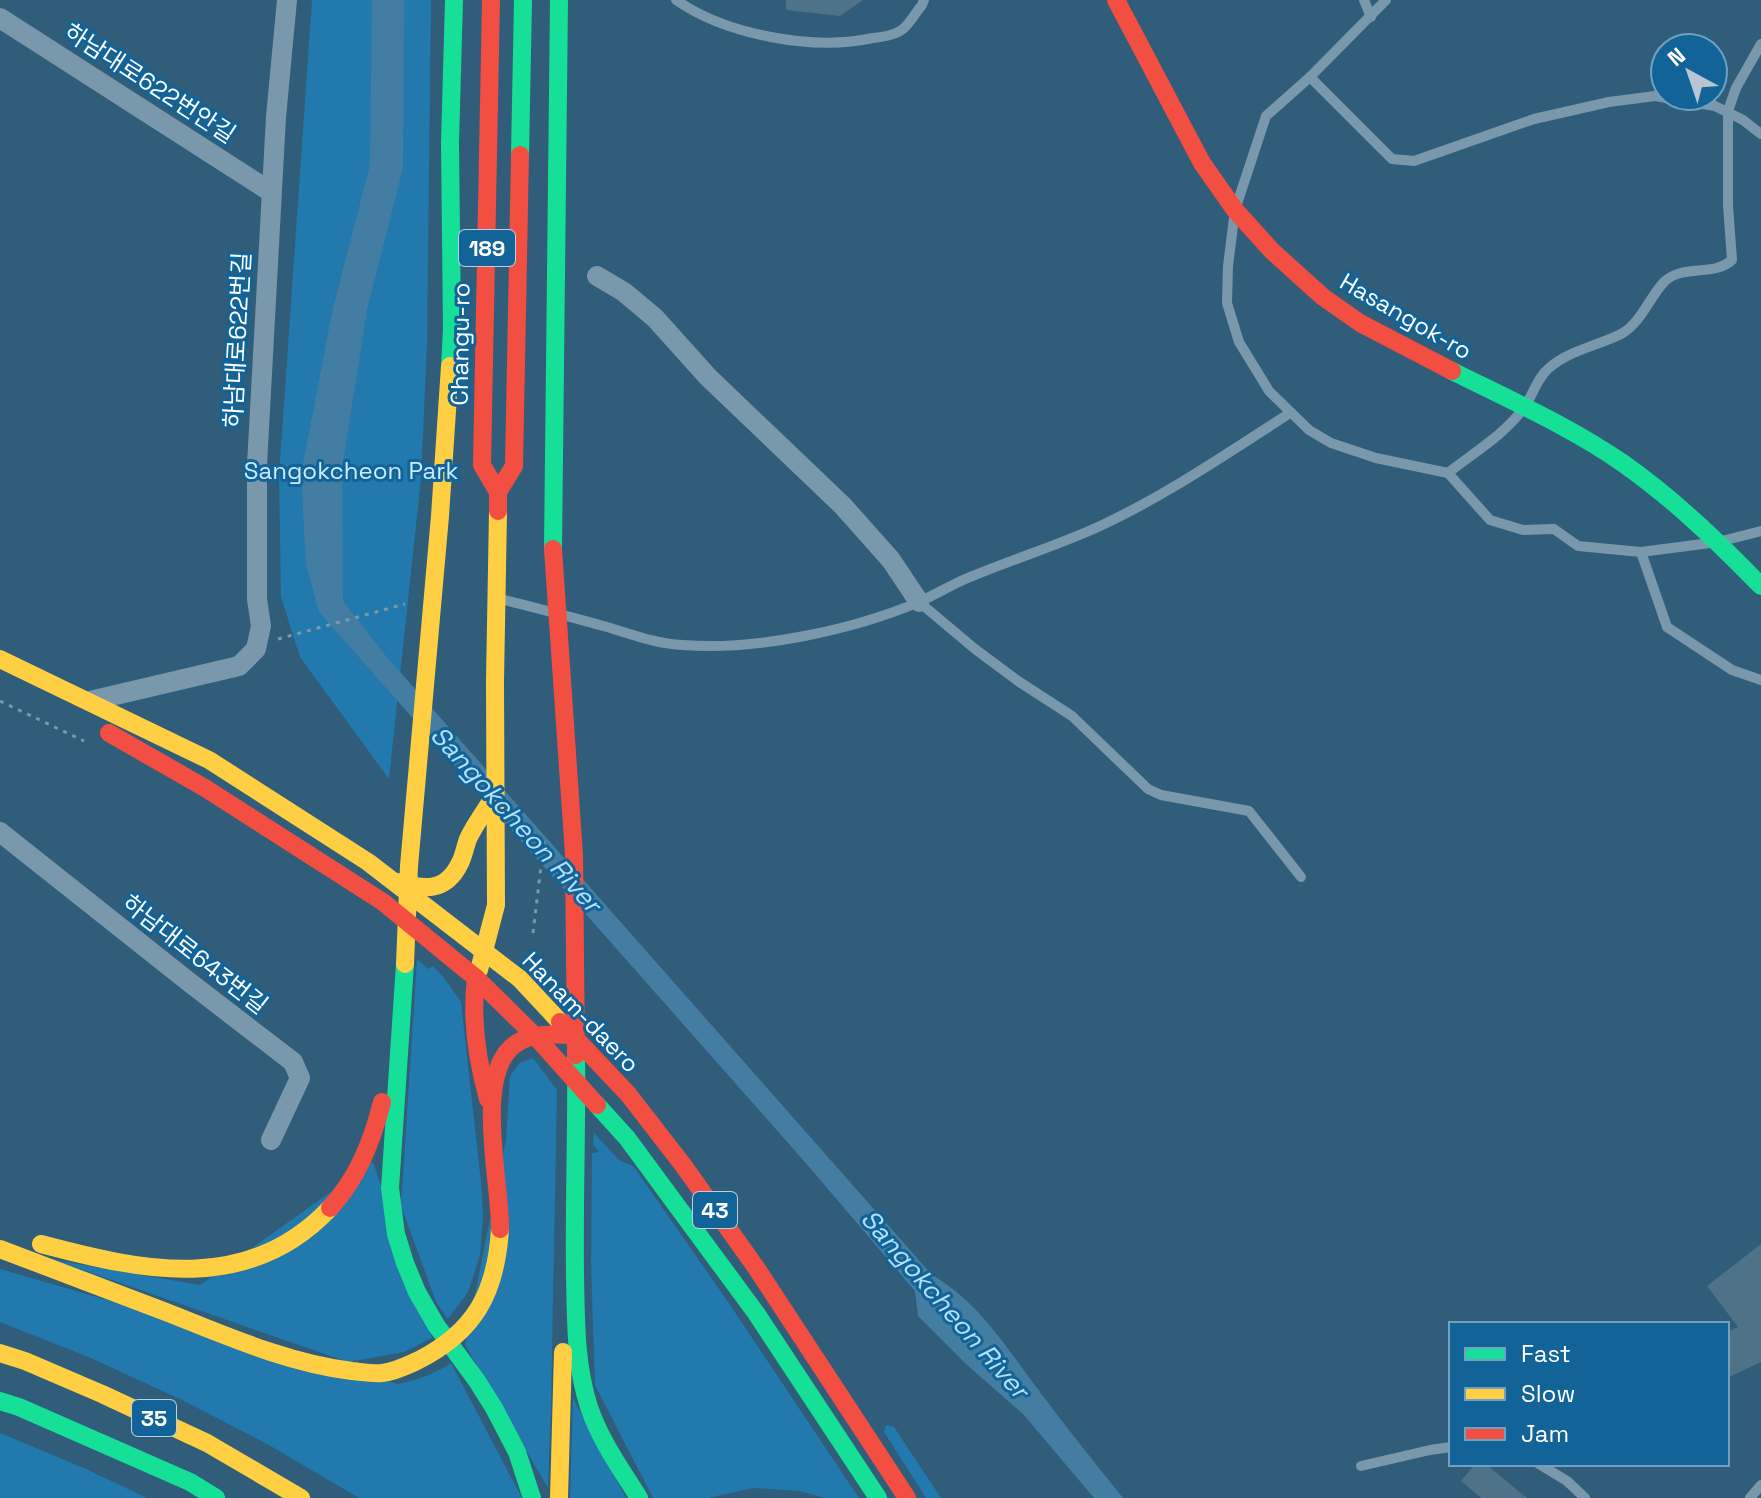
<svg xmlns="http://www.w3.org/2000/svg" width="1761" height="1498" font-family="'Space Grotesk','Noto Sans KR',sans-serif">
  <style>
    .green { fill: #2279ad }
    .water { fill: #447da2 }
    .building { fill: #4e7288 }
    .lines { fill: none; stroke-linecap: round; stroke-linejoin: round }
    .path { stroke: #7a98ab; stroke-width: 3; stroke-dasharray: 4 6; stroke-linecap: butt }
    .lane { stroke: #7a98ab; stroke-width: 10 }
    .street { stroke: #7a98ab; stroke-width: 20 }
    .fast { stroke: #16e098; stroke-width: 18 }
    .slow { stroke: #ffcf43; stroke-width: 18 }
    .jam { stroke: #f24e42; stroke-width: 18 }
    .labels { text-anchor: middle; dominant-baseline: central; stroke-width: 6; stroke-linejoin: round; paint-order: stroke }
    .shield { fill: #116398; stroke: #b8d0e0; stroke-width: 2 }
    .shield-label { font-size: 22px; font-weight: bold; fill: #fff }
    .street-label { font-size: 24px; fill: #fff; stroke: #116398 }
    .park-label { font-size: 24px; fill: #caeafe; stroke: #116398 }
    .water-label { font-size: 26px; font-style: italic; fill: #b2e0fa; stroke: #116398 }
  </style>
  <rect width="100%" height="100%" fill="#305d79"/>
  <g class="green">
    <polygon points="312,0 431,0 427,343 421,478 389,779 300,657 281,597 279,476"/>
    <polygon points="417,959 428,969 433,966 445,979 461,1002 481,1182 483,1216 480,1255 468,1292 448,1319 436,1302 401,1206"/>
    <polygon points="533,1058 557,1090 551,1405 548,1488 465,1345 506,1139 510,1076 520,1063"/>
    <polygon points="594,1133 619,1160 634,1167 726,1299 859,1498 826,1498 799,1491 753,1488 708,1498 653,1498 595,1385 591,1264 592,1153 599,1152 593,1145"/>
    <polygon points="373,1162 432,1338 404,1352 348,1362 54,1260 200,1285"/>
    <path d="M 0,1269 L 398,1384 C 418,1380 434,1374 451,1363 L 522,1498 L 359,1498 L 269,1445 L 182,1400 L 91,1358 L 0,1322 Z"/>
    <polygon points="573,1398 626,1498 570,1498"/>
    <polygon points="886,1425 894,1427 941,1498 926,1498 884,1432"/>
    <polygon points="0,1433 86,1469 147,1498 0,1498"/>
  </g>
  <path class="water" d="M 372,0 L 404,0 L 403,168 L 367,310 L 342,469 L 343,601 L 386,656 L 932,1275 C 981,1303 1009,1352 1043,1396 C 1069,1431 1096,1464 1123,1498 L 1094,1498 L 1024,1415 L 966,1364 L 918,1316 L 915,1291 L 804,1161 L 319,612 L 306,564 L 301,474 L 333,308 L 370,165 Z"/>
  <g class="building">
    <polygon points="786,0 863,0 840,16 786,10"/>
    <polygon points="1761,1244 1761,1362 1727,1378 1727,1332 1738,1327 1707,1286"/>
    <polygon points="1475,1464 1486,1464 1527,1498 1481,1498 1461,1481"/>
  </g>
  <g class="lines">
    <g class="path">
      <polyline points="278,639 405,604"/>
      <polyline points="0,701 84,741"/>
      <polyline points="533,933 544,841"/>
    </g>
    <g class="lane">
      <path d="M 676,0 C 726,35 813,51 873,38 C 882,37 896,35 903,29 C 910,23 916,12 922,5 L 924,0"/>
      <polyline points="1364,0 1371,17"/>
      <polyline points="1386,0 1310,77 1266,116 1235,210 1228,266 1227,303 1239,342 1269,391 1309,430 1331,443 1376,458 1448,473 1490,520 1523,530 1554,529 1578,546 1641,552 1667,627 1732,670 1761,680"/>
      <polyline points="1310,77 1392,159 1414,161 1534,119 1609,102 1655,96 1715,106 1743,120 1761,134"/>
      <path d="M 1448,473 C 1473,453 1504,435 1523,409 C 1533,396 1536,379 1549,368 C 1570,350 1597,346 1621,334 C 1641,323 1649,298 1664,282 C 1682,264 1714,277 1732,260 L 1728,205 L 1728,111 L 1736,88 L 1761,44"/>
      <polyline points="1641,552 1718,542 1761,531"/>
      <path d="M 501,599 C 536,608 572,617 607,627 C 631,634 657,644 683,645 C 755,651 853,630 919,602 C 934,595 948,587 963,580 C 1007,561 1054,547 1098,527 C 1165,496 1228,453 1290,413"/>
      <polyline points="919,602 975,649 1018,681 1072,716 1148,789 1161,795 1249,811 1301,877"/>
      <polyline points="1539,1464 1567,1481 1585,1498"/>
      <polyline points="1361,1466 1430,1450 1451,1447"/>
      <polyline points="1750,1498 1761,1485"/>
    </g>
    <g class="street">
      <polyline points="0,18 271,192"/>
      <polyline points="597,276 624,292 655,318 708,377 843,506 891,560 919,602"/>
      <polyline points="90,701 239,666 256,649 261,626 257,599 257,465 276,117 287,0"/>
      <polyline points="0,832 189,982 293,1062 300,1078 271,1140"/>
    </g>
    <g class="fast">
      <polyline points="520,155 523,0"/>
      <polyline points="450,366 452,329 450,143 454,0"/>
      <path d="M 1452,371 C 1510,400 1571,427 1624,464 C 1675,500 1718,542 1761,586"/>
      <polyline points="553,549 559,0"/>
      <polyline points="405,964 390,1188 396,1234 405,1263 417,1292 436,1325 477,1381 494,1408 517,1452 532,1498"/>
      <path d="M 576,1055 C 577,1128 574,1201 575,1274 C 576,1319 575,1364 589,1407 C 600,1440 621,1469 639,1498"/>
      <polyline points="597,1105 627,1138 756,1313 878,1498"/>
      <polyline points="0,1401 19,1407 190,1482 216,1498"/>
    </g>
    <g class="slow">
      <polyline points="0,659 209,760 368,862 520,979 560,1022"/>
      <path d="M 397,882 C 425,890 446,892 460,863 C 464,855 465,847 468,839 C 475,824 486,810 494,796"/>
      <polyline points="405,964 409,866 440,516 450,366"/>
      <polyline points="479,970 496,905 495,681 498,511"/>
      <path d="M 41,1244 C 143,1271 248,1295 330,1208"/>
      <path d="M 0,1249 C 55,1270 111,1291 166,1312 C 227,1336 287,1363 352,1371 C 362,1372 373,1374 382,1373 C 394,1372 406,1366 417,1361 C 475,1332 496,1293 500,1229"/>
      <polyline points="0,1353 25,1361 102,1394 207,1443 301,1498"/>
      <polyline points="559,1498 563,1352"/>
    </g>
    <g class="jam">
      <polyline points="491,0 482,465 498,492"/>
      <polyline points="1116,0 1202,163 1235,210 1272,251 1323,297 1360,323 1452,371"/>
      <polyline points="498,511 498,492 514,466 520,155"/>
      <polyline points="553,549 574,855 576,1055"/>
      <polyline points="109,733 205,788 383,902 476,978 536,1037 597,1105"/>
      <path d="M 476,978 C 471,1019 477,1060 488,1099"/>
      <polyline points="560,1022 628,1094 683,1165 757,1269 907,1498"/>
      <path d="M 330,1208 C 358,1178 372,1141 382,1102"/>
      <path d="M 500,1229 C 501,1184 472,1071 517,1043 C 533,1033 554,1034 572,1035"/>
    </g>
  </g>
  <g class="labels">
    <g class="shield">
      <rect x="459" y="230" width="56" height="36" rx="6"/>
      <rect x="693" y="1192" width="44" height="36" rx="6"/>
      <rect x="132" y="1400" width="44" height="36" rx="6"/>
    </g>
    <g class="shield-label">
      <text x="487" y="248">189</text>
      <text x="715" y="1210">43</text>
      <text x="154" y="1418">35</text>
    </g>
    <g class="street-label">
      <text transform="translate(150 83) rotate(33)">하남대로622번안길</text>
      <text transform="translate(1406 316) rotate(30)">Hasangok-ro</text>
      <text transform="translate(237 340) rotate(-87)">하남대로622번길</text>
      <text transform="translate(460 344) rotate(-89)">Changu-ro</text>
      <text transform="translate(195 954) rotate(38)">하남대로643번길</text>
      <text transform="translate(581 1012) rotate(46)">Hanam-daero</text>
    </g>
    <g class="park-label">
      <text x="351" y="470">Sangokcheon Park</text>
    </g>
    <g class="water-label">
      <text transform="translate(516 819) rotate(48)">Sangokcheon River</text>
      <text transform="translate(945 1304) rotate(49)">Sangokcheon River</text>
    </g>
  </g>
  <rect x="1449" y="1322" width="280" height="144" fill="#116398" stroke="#70a1c1" stroke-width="2"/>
  <rect x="1465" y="1348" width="40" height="12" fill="#16e098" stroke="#70a1c1" stroke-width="2"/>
  <text x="1521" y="1362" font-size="24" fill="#ffffff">Fast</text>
  <rect x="1465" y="1388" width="40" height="12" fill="#ffcf43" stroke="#70a1c1" stroke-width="2"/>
  <text x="1521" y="1402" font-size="24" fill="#ffffff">Slow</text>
  <rect x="1465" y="1428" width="40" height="12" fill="#f24e42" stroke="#70a1c1" stroke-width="2"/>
  <text x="1521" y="1442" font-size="24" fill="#ffffff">Jam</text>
  <g transform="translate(1689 72) rotate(320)"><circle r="38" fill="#116398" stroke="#70a1c1" stroke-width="2"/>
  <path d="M0-6L14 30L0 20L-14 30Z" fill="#b7c6d0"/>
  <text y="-12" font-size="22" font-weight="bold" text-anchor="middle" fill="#ffffff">N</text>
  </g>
</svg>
